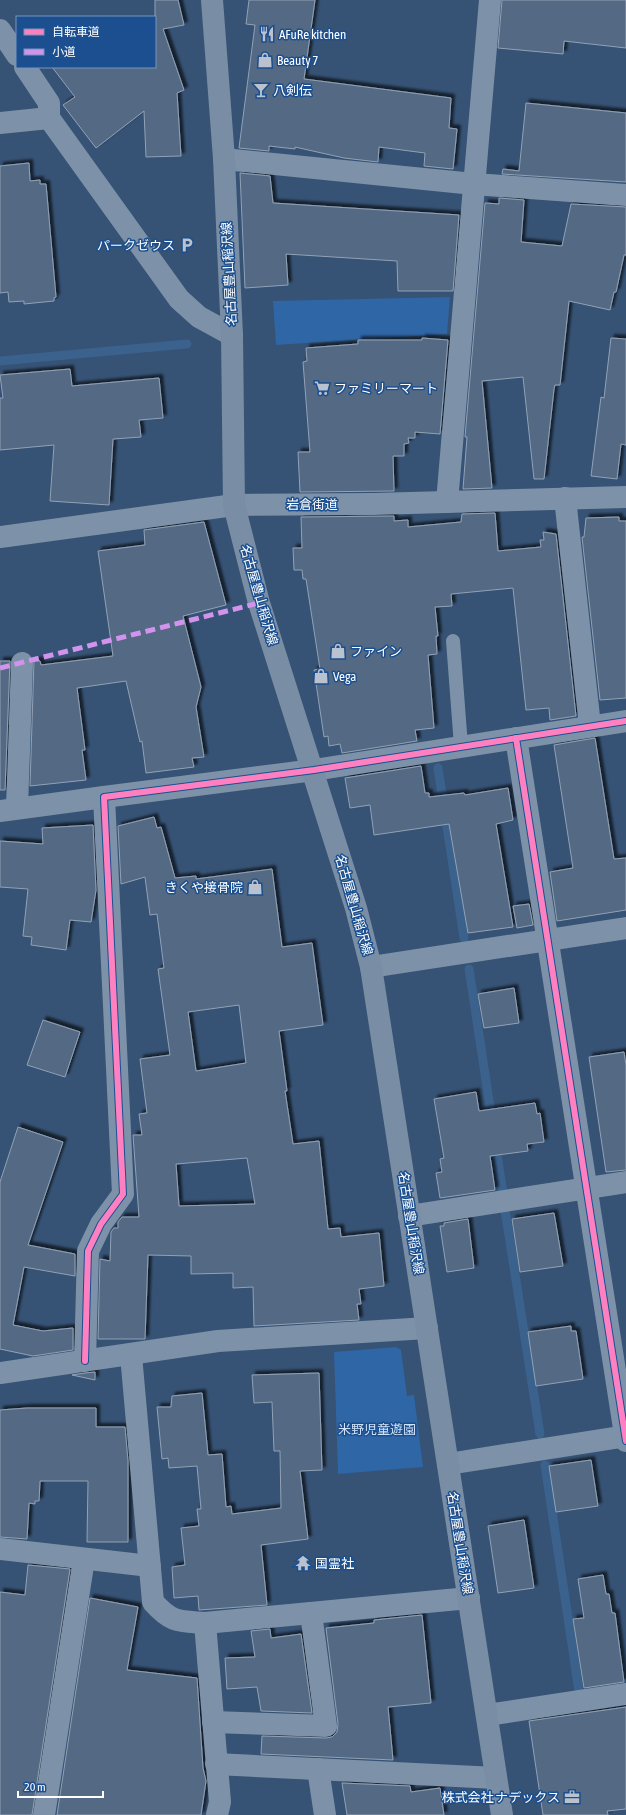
<svg xmlns="http://www.w3.org/2000/svg" width="626" height="1815" font-family="'Asap Condensed','Noto Sans JP',sans-serif">
  <style>
    .green { fill: #2f66a5 }
    .lines { fill: none; stroke-linecap: round; stroke-linejoin: round }
    .stream { stroke: #3b618d; stroke-width: 9 }
    .building { fill: #526984; stroke: #92a2b6; fill-rule: evenodd; filter: url(#shadow) }
    .lane { stroke: #7d92a8; stroke-width: 14 }
    .street { stroke: #7d92a8; stroke-width: 22 }
    .secondary { stroke: #798da4; stroke-width: 22 }
    .quiet { stroke: #d193ec; stroke-width: 5; stroke-dasharray: 10 5; stroke-linecap: butt }
    .cycleway-casing { stroke: #1b4f8f; stroke-width: 8 }
    .cycleway { stroke: #ff80c0; stroke-width: 6 }
    .labels { text-anchor: middle; dominant-baseline: central; stroke-width: 3; stroke-linejoin: round; paint-order: stroke }
    .poi-label { font-size: 13px; fill: #fff; stroke: #1b4f8f; text-anchor: start }
    .street-label { font-size: 13px; fill: #fff; stroke: #1b4f8f }
    .park-label { font-size: 13px; fill: #cfe3fa; stroke: #1b4f8f }
  </style>
  <defs>
    <filter id="shadow"><feDropShadow dx="3.5" dy="-3.5" stdDeviation="1" flood-color="#0009"/></filter>
  </defs>
  <rect width="100%" height="100%" fill="#365274"/>
  <g class="green">
    <polygon points="450,297 447,334 276,345 273,301"/>
    <polygon points="396,1347 401,1350 407,1396 414,1395 423,1467 338,1474 334,1352"/>
  </g>
  <g class="lines">
    <g class="stream">
      <polyline points="0,361 187,344"/>
      <polyline points="438,768 464,938"/>
      <polyline points="469,969 492,1120"/>
      <polyline points="495,1143 503,1193"/>
      <polyline points="505,1210 540,1434"/>
      <polyline points="545,1465 579,1691"/>
    </g>
  </g>
  <g class="building">
    <polygon points="155,0 178,0 184,25 163,29 184,90 177,93 181,156 146,157 144,111 96,148 63,105 75,97 52,67 155,67"/>
    <polygon points="249,0 315,0 304,79 451,98 449,128 457,129 453,169 424,166 425,153 379,147 378,162 344,158 295,147 295,149 269,146 269,151 239,148 255,25 246,24"/>
    <polygon points="502,0 626,0 626,48 564,41 563,54 498,48"/>
    <polygon points="526,103 626,113 626,182 502,174 503,169 519,171"/>
    <polygon points="29,163 30,181 40,180 40,184 46,184 56,297 54,298 54,301 24,304 24,301 9,302 8,292 0,293 0,166"/>
    <polygon points="240,173 270,176 273,203 459,215 453,291 398,291 397,261 286,254 288,285 245,288"/>
    <polygon points="499,198 524,200 521,242 562,246 571,204 626,207 626,255 624,255 616,292 614,292 610,310 569,301 560,385 555,385 554,389 544,479 534,479 523,377 482,381 492,488 463,489 467,437 465,437 485,203 499,204"/>
    <polygon points="422,338 448,340 440,434 415,432 415,438 408,438 409,443 404,444 404,456 393,456 394,491 300,492 298,452 310,452 303,362 307,361 306,348 358,344 358,340 422,340"/>
    <polygon points="611,338 626,339 626,445 621,444 617,479 591,476 601,397 604,398"/>
    <polygon points="70,369 72,386 159,378 163,418 139,420 141,437 113,439 109,505 50,501 54,445 0,450 0,398 3,398 0,375"/>
    <polygon points="495,513 498,551 541,547 540,540 544,540 543,532 556,534 576,716 550,720 549,708 526,710 513,588 451,594 452,606 435,607 438,636 436,636 437,654 428,655 434,728 415,730 417,741 342,753 340,744 329,746 328,736 324,737 314,670 320,669 306,579 303,579 302,570 294,570 293,548 302,548 301,517 394,516 394,521 408,520 408,527 461,522 462,514"/>
    <polygon points="619,517 619,521 626,521 626,698 600,700 582,537 584,537 586,518"/>
    <polygon points="204,522 226,605 183,616 201,687 196,707 204,757 192,758 194,767 146,773 142,741 140,742 126,681 77,688 85,750 82,750 86,780 30,786 34,661 40,661 41,665 113,656 98,551 145,545 144,530"/>
    <polygon points="0,661 10,661 5,790 0,790"/>
    <polygon points="595,738 614,859 626,858 626,910 557,921 550,872 573,868 554,745"/>
    <polygon points="421,766 425,793 429,793 429,797 464,793 465,795 508,788 513,820 496,824 513,927 468,933 449,824 374,835 370,805 350,808 345,778"/>
    <path d="M 154,817 L 157,828 L 161,827 L 175,878 L 196,876 L 196,879 L 272,869 L 282,947 L 312,943 L 323,1025 L 279,1031 L 287,1091 L 285,1091 L 293,1144 L 319,1141 L 328,1229 L 340,1228 L 341,1237 L 379,1233 L 384,1286 L 359,1289 L 361,1304 L 357,1304 L 359,1320 L 254,1326 L 253,1287 L 233,1288 L 233,1273 L 191,1274 L 191,1256 L 148,1255 L 145,1339 L 98,1339 L 100,1259 L 110,1261 L 111,1232 L 114,1228 L 118,1228 L 118,1222 L 122,1217 L 139,1217 L 133,1135 L 142,1135 L 139,1114 L 147,1113 L 140,1059 L 170,1055 L 158,969 L 164,968 L 157,914 L 150,915 L 145,877 L 121,884 L 118,826 ZM 239,1005 L 246,1063 L 196,1071 L 188,1012 ZM 247,1158 L 255,1204 L 179,1206 L 176,1164 Z"/>
    <polygon points="93,825 96,890 91,922 70,920 66,950 31,945 32,937 23,936 28,889 0,887 0,841 43,844 42,828"/>
    <polygon points="529,904 533,925 517,928 513,906"/>
    <polygon points="514,988 519,1023 484,1028 478,994"/>
    <polygon points="43,1020 80,1032 65,1077 27,1065"/>
    <polygon points="624,1052 626,1065 626,1170 606,1172 589,1057"/>
    <polygon points="476,1092 479,1111 535,1103 537,1114 540,1113 544,1142 527,1144 528,1151 490,1156 495,1190 440,1198 436,1173 442,1172 440,1159 444,1158 434,1099"/>
    <polygon points="18,1127 63,1142 28,1245 75,1254 75,1276 24,1267 13,1325 43,1331 73,1328 73,1350 33,1356 0,1349 0,1182"/>
    <polygon points="554,1213 563,1266 520,1272 512,1219"/>
    <polygon points="468,1219 474,1268 447,1272 440,1226 444,1226 444,1223"/>
    <polygon points="571,1326 571,1331 576,1331 583,1379 536,1386 528,1332"/>
    <polygon points="95,1372 95,1380 72,1375 85,1373"/>
    <polygon points="319,1373 322,1470 300,1471 308,1539 261,1545 267,1605 199,1610 198,1596 174,1598 172,1567 185,1565 181,1528 199,1526 197,1509 201,1509 197,1466 169,1468 168,1458 162,1459 157,1407 171,1407 172,1396 202,1393 208,1455 222,1454 226,1507 231,1506 232,1514 281,1508 280,1451 274,1451 272,1402 254,1403 252,1375"/>
    <polygon points="27,1408 96,1408 96,1427 125,1427 128,1461 128,1542 87,1542 88,1481 40,1481 39,1501 35,1501 35,1504 29,1503 27,1539 0,1537 0,1410"/>
    <polygon points="591,1460 598,1506 556,1512 549,1466"/>
    <polygon points="524,1520 534,1588 498,1593 488,1526"/>
    <polygon points="28,1565 70,1569 32,1815 0,1815 0,1592 25,1595"/>
    <polygon points="603,1575 606,1594 609,1594 612,1613 615,1613 624,1682 584,1688 573,1619 584,1618 578,1579"/>
    <polygon points="90,1598 138,1607 127,1670 197,1678 203,1768 206,1781 201,1815 57,1815"/>
    <polygon points="422,1615 431,1703 388,1707 393,1760 261,1754 262,1736 326,1738 332,1737 337,1732 338,1724 326,1628 374,1623 374,1620"/>
    <polygon points="270,1629 271,1638 301,1634 312,1713 261,1711 257,1687 227,1689 225,1658 255,1657 251,1631"/>
    <polygon points="626,1707 626,1809 607,1811 608,1815 543,1815 529,1721"/>
    <polygon points="342,1783 410,1786 411,1792 440,1788 444,1815 347,1815"/>
  </g>
  <g class="lines">
    <polyline class="lane" points="453,641 461,746"/>
    <g class="street">
      <polyline points="0,30 17,55"/>
      <polyline points="25,67 49,103 49,118"/>
      <polyline points="0,123 49,118 179,299 199,317 232,335"/>
      <polyline points="224,159 474,184 626,195"/>
      <polyline points="565,498 590,726"/>
      <polyline points="447,502 490,0"/>
      <polyline points="0,537 234,505 373,504 626,497"/>
      <polyline points="516,738 626,1441"/>
      <polyline points="17,808 22,663"/>
      <polyline points="0,811 104,797"/>
      <polyline points="371,967 626,928"/>
      <polyline points="409,1216 626,1182"/>
      <path d="M 131,1355 L 153,1602 C 172,1623 178,1621 205,1623"/>
      <polyline points="85,1361 88,1251 101,1224 123,1194 104,797 314,770 626,721"/>
      <polyline points="0,1373 218,1341 427,1328"/>
      <polyline points="448,1464 626,1436"/>
      <polyline points="0,1549 150,1566"/>
      <polyline points="487,1715 626,1694"/>
      <polyline points="213,1722 326,1726 311,1613"/>
      <polyline points="216,1764 496,1778"/>
      <polyline points="318,1769 325,1815"/>
      <polyline points="44,1815 84,1559"/>
      <polyline points="217,1815 220,1802 205,1623 469,1598"/>
    </g>
    <polyline class="secondary" points="212,0 224,159 232,335 234,505 259,603 356,908 371,967 502,1815"/>
    <polyline class="quiet" points="0,668 259,603"/>
    <g class="cycleway-casing">
      <g id="cycleway">
        <polyline points="516,738 626,1441"/>
        <polyline points="85,1361 88,1251 101,1224 123,1194 104,797 314,770 626,721"/>
      </g>
    </g>
    <use href="#cycleway" class="cycleway"/>
  </g>
  <defs>
    <g id="restaurant-bare" transform="scale(1.2)"><path d="M-5-6h1v4h1v-4h1v4h1v-4h1v5L-1.5 .5V6h-2V.5L-5-1ZM5-6V6H3V1.5H1.5Q1.5-4 5-6Z" fill="#b9c2ce" stroke="#1b4f8f" stroke-width="2.5" paint-order="stroke"/></g>
    <g id="shop-bare" transform="scale(1.2)"><path d="M-5-2.5h2.3a2.7 3.5 0 0 1 5.4 0H5L5.5 6h-11ZM-1.5-2.5h3a1.5 2.3 0 0 0-3 0Z" fill="#b9c2ce" stroke="#1b4f8f" stroke-width="2.5" paint-order="stroke"/></g>
    <g id="bar-bare" transform="scale(1.2)"><path d="M-6-5H6L.8 .8V4.5H3.5V6h-7V4.5H-.8V.8Z" fill="#b9c2ce" stroke="#1b4f8f" stroke-width="2.5" paint-order="stroke"/></g>
    <g id="parking-bare" transform="scale(1.2)"><path d="M-3.5-5.5H1a3.5 3.5 0 0 1 0 7H-1V5.5H-3.5ZM-1-3.4V-.6H.8a1.4 1.4 0 0 0 0-2.8Z" fill="#b9c2ce" stroke="#1b4f8f" stroke-width="2.5" paint-order="stroke"/></g>
    <g id="supermarket-bare" transform="scale(1.2)"><path d="M-6-5.5h2.5l.6 2H6L4.5 2H-2.5L-4.4-4H-6ZM-1.5 3.2a1.3 1.3 0 1 0 .1 0ZM3 3.2a1.3 1.3 0 1 0 .1 0Z" fill="#b9c2ce" stroke="#1b4f8f" stroke-width="2.5" paint-order="stroke"/></g>
    <g id="temple-bare" transform="scale(1.2)"><path d="M0-6L5-2H3V0L6.5 2.5H4V6H1.5V3h-3V6H-4V2.5H-6.5L-3 0V-2H-5Z" fill="#b9c2ce" stroke="#1b4f8f" stroke-width="2.5" paint-order="stroke"/></g>
    <g id="office-bare" transform="scale(1.2)"><path d="M-6-3h4V-5.5h4V-3h4V5H-6ZM-1-4.5V-3h2v-1.5ZM-6 0V1H6V0Z" fill="#b9c2ce" stroke="#1b4f8f" stroke-width="2.5" paint-order="stroke"/></g>
  </defs>
  <g fill-rule="evenodd">
    <use href="#restaurant-bare" x="267" y="34"/>
    <use href="#shop-bare" x="265" y="60"/>
    <use href="#bar-bare" x="261" y="90"/>
    <use href="#parking-bare" x="187" y="245"/>
    <use href="#supermarket-bare" x="322" y="388"/>
    <use href="#shop-bare" x="338" y="651"/>
    <use href="#shop-bare" x="321" y="676"/>
    <use href="#shop-bare" x="255" y="887"/>
    <use href="#temple-bare" x="303" y="1563"/>
    <use href="#office-bare" x="572" y="1797"/>
  </g>
  <g class="labels">
    <g class="poi-label">
      <text x="279" y="34">AFuRe kitchen</text>
      <text x="277" y="60">Beauty 7</text>
      <text x="273" y="90">八剣伝</text>
      <text x="175" y="245" text-anchor="end">パークゼウス</text>
      <text x="334" y="388">ファミリーマート</text>
      <text x="350" y="651">ファイン</text>
      <text x="333" y="676">Vega</text>
      <text x="243" y="887" text-anchor="end">きくや接骨院</text>
      <text x="315" y="1563">国霊社</text>
      <text x="560" y="1797" text-anchor="end">株式会社 ナデックス</text>
    </g>
    <g class="street-label">
      <text transform="translate(229 274) rotate(-93)">名古屋豊山稲沢線</text>
      <text x="312" y="504">岩倉街道</text>
      <text transform="translate(259 595) rotate(74)">名古屋豊山稲沢線</text>
      <text transform="translate(354 905) rotate(74)">名古屋豊山稲沢線</text>
      <text transform="translate(411 1223) rotate(81)">名古屋豊山稲沢線</text>
      <text transform="translate(460 1543) rotate(81)">名古屋豊山稲沢線</text>
    </g>
    <g class="park-label">
      <text x="377" y="1429">米野児童遊園</text>
    </g>
  </g>
  <rect x="16" y="16" width="140" height="52" fill="#1b4f8f" stroke="#7695bc"/>
  <rect x="24" y="29" width="20" height="6" fill="#ff80c0" stroke="#7695bc"/>
  <text x="52" y="36" font-size="12" fill="#ffffff">自転車道</text>
  <rect x="24" y="49" width="20" height="6" fill="#d193ec" stroke="#7695bc"/>
  <text x="52" y="56" font-size="12" fill="#ffffff">小道</text>
  <path d="M18 1791v6h85v-6" fill="none" stroke="#ffffff" stroke-width="2"/>
  <text x="24" y="1791" font-size="12" fill="#ffffff" stroke="#1b4f8f" stroke-width="3" paint-order="stroke">20 m</text>
</svg>
